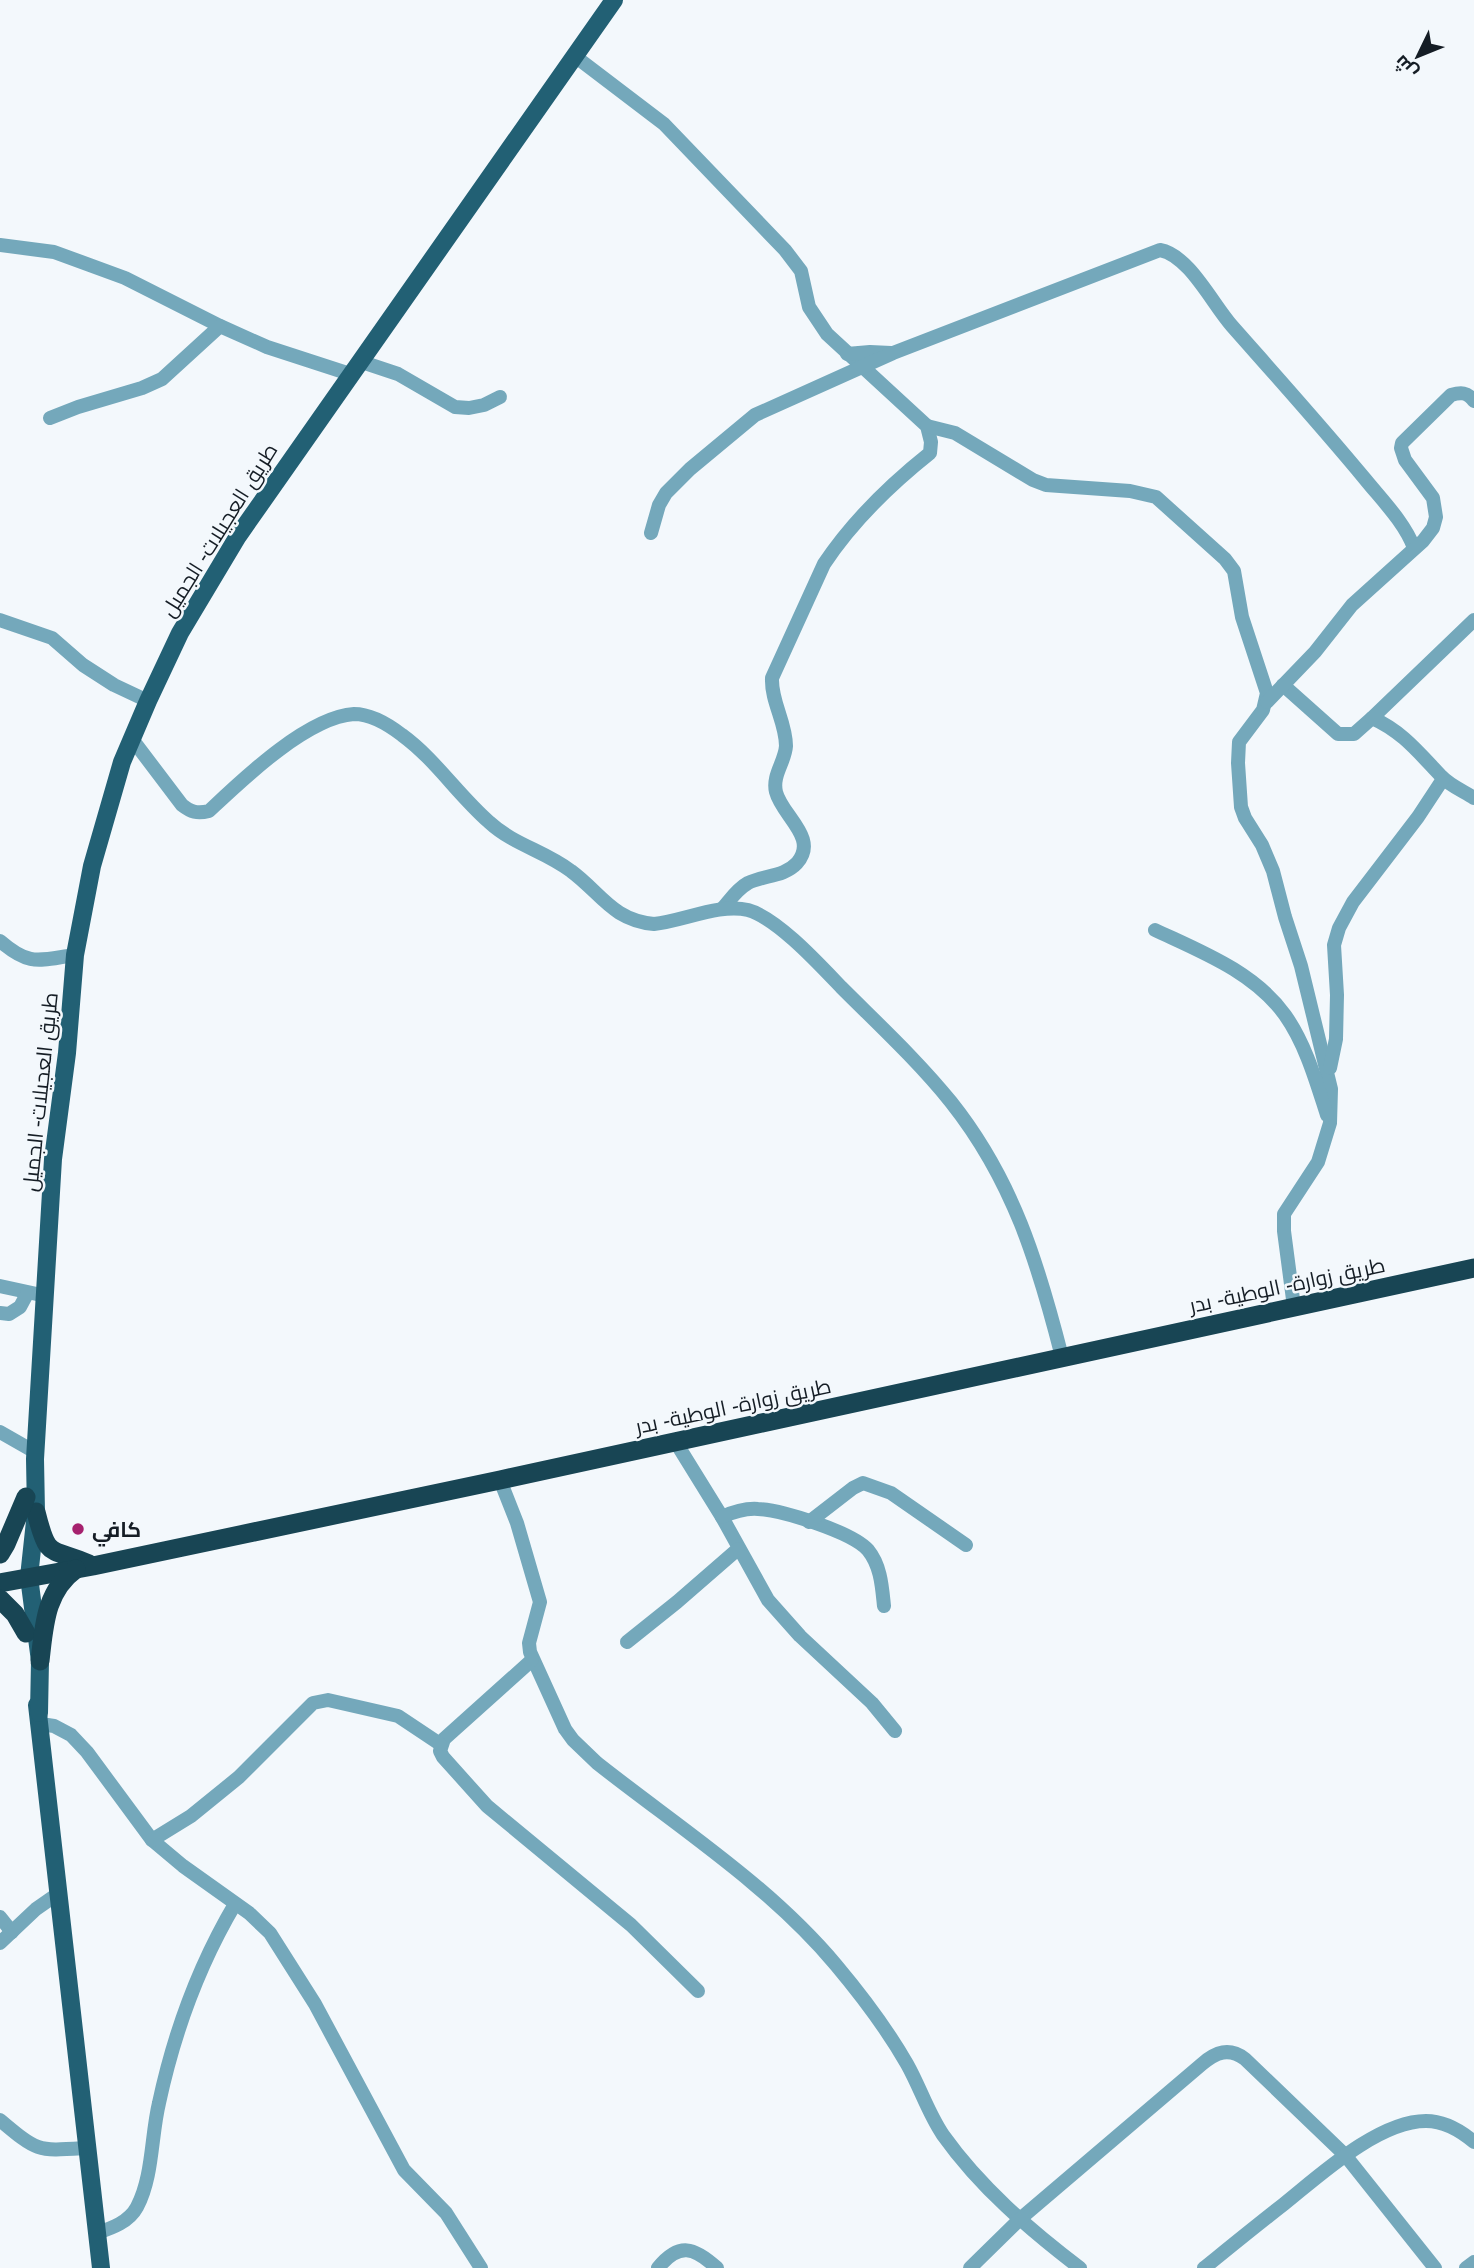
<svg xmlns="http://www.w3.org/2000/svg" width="1474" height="2268" font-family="Helvetica,Cairo,sans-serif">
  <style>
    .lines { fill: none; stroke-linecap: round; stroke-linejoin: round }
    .minor { stroke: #74a8bb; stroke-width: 14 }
    .major { stroke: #226074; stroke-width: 18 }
    .highway { stroke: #184554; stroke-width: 19 }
    .poi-dot { fill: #a5216e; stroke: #f3f8fc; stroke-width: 2.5 }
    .labels { text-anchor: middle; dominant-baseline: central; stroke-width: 5; stroke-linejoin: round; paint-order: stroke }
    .street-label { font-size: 21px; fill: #151d25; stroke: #f3f8fc }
    .poi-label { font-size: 21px; font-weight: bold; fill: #151d25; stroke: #f3f8fc; text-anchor: start }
  </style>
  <rect width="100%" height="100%" fill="#f3f8fc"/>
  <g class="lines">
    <g class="minor">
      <path d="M 576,57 L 664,124 L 785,250 L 801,271 L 809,307 L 827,334 L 927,426 L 931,442 L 930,453 C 891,484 852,522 824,564 L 772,678 C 771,702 786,722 786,746 C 785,762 772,775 776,792 C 782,816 819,838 797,863 C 784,877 764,875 748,883 C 737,889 730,900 722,909"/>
      <polyline points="0,245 54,252 125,278 220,326 267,347 350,374"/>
      <polyline points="847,354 870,352 891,353"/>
      <polyline points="359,361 398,374 455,407 469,408 484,405 500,397"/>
      <polyline points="50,418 78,407 142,388 162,379 220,326"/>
      <polyline points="927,426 955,433 1033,480 1046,485 1130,491 1156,497 1225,559 1234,571 1242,617 1267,693 1263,710 1239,742 1238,763 1241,807 1245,818 1262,845 1273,871 1285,917 1301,966 1331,1089 1330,1123 1318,1162 1284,1214 1284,1231 1294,1307"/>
      <path d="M 651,533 L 659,505 L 666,493 L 690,469 L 755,415 L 893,353 L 1160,250 C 1189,255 1213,305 1232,326 C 1277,377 1322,427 1365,479 C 1382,500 1405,523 1414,548"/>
      <polyline points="0,620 52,638 83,665 114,685 148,701"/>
      <path d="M 1283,685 L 1338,734 L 1354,734 L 1372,718 C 1402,731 1419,753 1441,776 C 1449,785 1463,791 1474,798"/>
      <path d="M 1267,702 L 1315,652 L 1352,605 L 1423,541 L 1433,528 L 1436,517 L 1433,498 L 1405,460 L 1401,448 L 1402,443 L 1451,395 C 1461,392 1467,392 1474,401"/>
      <polyline points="1372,718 1474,620"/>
      <path d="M 132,739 L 182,805 C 191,812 197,814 209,811 C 242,780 307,717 354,714 C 371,714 389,725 402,735 C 435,759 458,795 489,822 C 514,845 545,851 571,871 C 601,893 612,920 654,924 C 683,921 720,903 748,910 C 777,918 819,964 841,987 C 878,1024 918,1061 951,1102 C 1013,1180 1038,1263 1062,1357"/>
      <path d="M 1155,930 C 1202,952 1254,972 1285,1015 C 1306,1045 1316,1081 1327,1115"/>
      <path d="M 0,941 C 30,967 39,960 75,955"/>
      <polyline points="1330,1068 1336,1039 1337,995 1334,945 1339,928 1353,902 1418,817 1443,779"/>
      <polyline points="0,1286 46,1296"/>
      <polyline points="0,1313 9,1314 20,1307 27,1294"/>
      <polyline points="0,1432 35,1452"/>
      <polyline points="675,1441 722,1517 768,1600 800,1636 872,1703 895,1731"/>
      <path d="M 500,1480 L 517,1523 L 540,1602 L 529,1643 L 530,1652 L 565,1729 L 573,1740 L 597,1763 C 678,1827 769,1885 836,1965 C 862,1996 887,2029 907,2064 C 920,2087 928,2113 943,2135 C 980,2187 1030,2230 1080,2268"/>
      <path d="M 722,1517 C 733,1512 745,1508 758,1509 C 782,1510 852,1532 868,1550 C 881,1566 882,1587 884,1606"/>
      <polyline points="809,1522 853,1488 863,1483 891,1493 966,1545"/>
      <polyline points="627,1642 677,1602 738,1549"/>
      <polyline points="532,1660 444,1739 440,1751 443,1757 487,1806 631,1925 698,1991"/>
      <polyline points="41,1724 54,1726 71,1735 87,1752 152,1840 183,1866 249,1913 270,1933 315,2004 404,2170 446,2213 481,2268"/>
      <polyline points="152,1840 191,1816 239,1777 313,1703 328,1700 398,1716 440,1744"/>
      <polyline points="0,1917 12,1932"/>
      <polyline points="0,1943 36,1909 59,1893"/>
      <path d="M 0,2120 C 38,2152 37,2151 86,2148"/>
      <path d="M 97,2233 C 112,2228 129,2222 137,2207 C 153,2177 151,2136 159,2103 C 174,2033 199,1965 235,1904"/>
      <path d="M 658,2268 C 679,2242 694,2247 717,2268"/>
      <path d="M 970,2268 L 1020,2219 L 1202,2064 C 1216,2052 1229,2047 1245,2059 L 1345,2155 L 1435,2268"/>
      <path d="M 1204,2268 C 1230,2247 1257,2225 1284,2204 C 1319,2176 1378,2121 1426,2121 C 1444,2121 1461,2131 1474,2142"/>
      <polyline points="1466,2268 1474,2262"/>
    </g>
    <g class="major">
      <polyline points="37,1705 101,2268"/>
      <polyline points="39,1713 40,1661 29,1577 36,1512 35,1459 53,1159 67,1053 75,955 92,866 122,762 148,701 180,633 238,536 614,0"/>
    </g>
    <g class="highway">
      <path d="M 36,1512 C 48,1560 49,1547 89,1564"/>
      <polyline points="0,1554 6,1544 26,1497"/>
      <polyline points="0,1583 93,1566 500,1480 1474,1268"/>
      <polyline points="0,1599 15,1614 26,1633"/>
      <path d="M 40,1661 C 44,1627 45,1591 76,1569"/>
    </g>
  </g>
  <circle class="poi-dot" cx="78" cy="1529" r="7"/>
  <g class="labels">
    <g class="street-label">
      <text transform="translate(219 530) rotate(-58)">طريق العجيلات- الجميل</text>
      <text transform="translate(40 1092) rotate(-84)">طريق العجيلات- الجميل</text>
      <text transform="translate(1287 1285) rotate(-12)">طريق زوارة- الوطية- بدر</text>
      <text transform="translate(733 1406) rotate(-12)">طريق زوارة- الوطية- بدر</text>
    </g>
    <g class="poi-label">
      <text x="92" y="1529">كافي</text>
    </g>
  </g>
  <g transform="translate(1418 56) rotate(227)" stroke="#f3f8fc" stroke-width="5" paint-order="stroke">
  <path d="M0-5L12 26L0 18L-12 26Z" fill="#151d25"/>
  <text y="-10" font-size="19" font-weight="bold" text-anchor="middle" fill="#151d25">ش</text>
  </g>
</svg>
